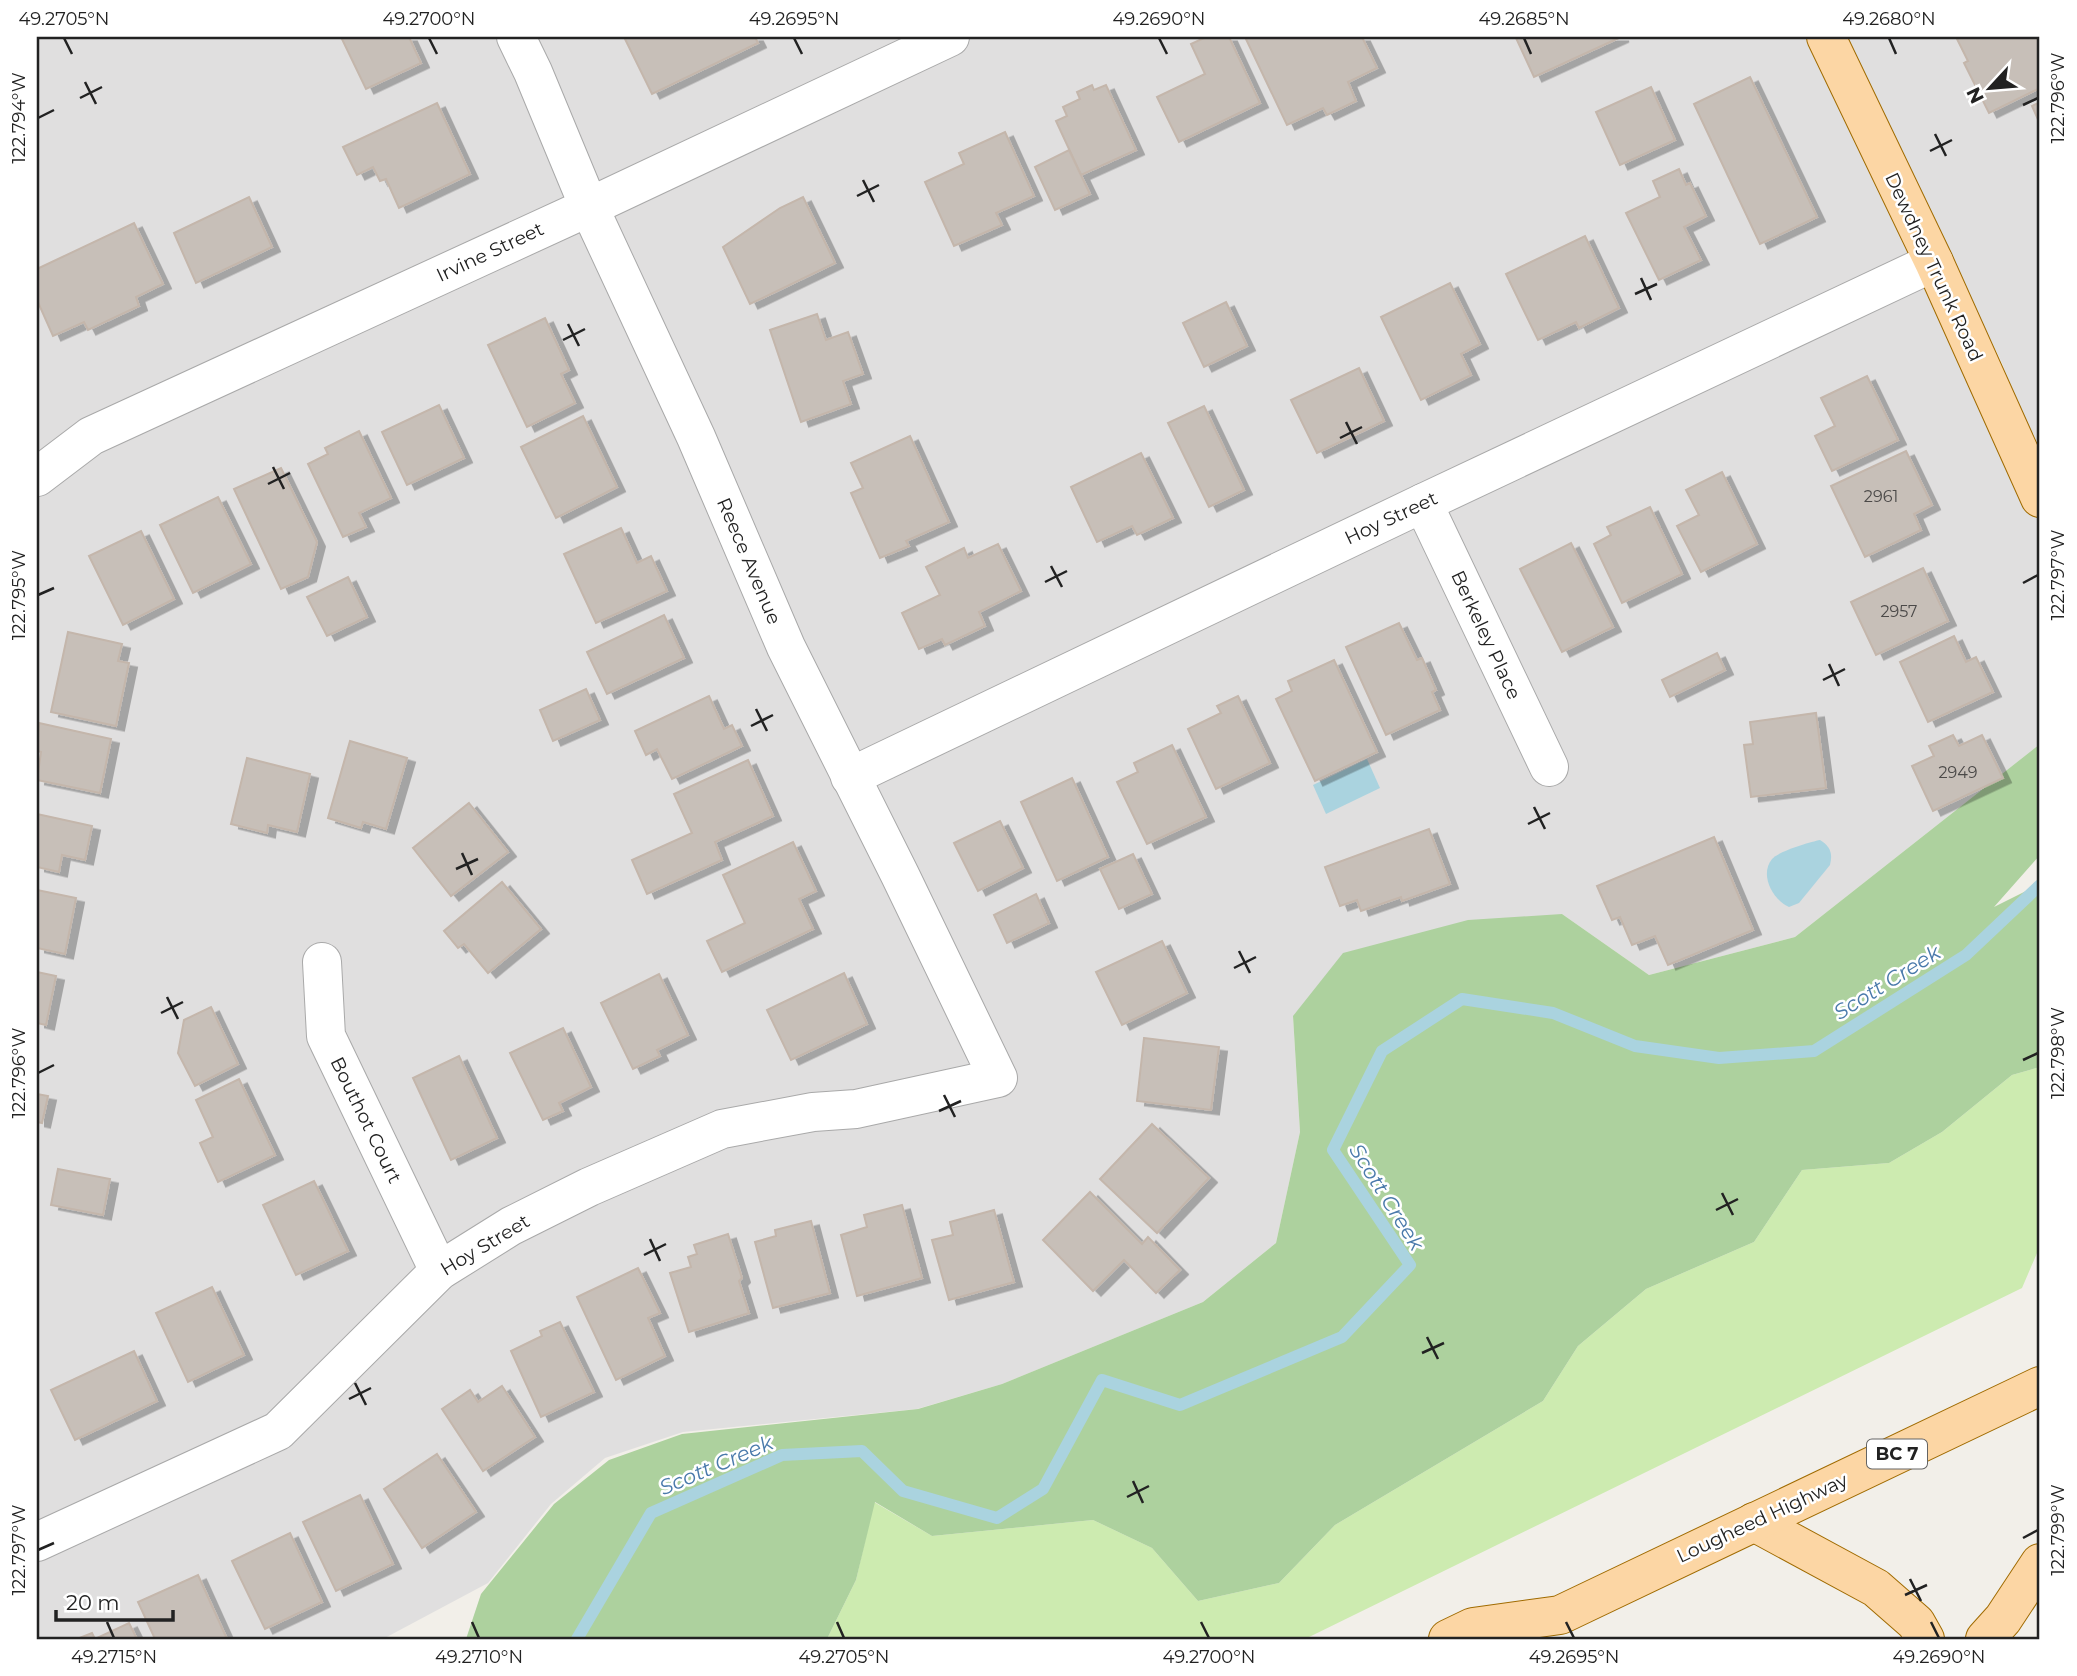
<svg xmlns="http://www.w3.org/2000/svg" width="2077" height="1676" font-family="Montserrat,sans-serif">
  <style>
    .residential { fill: #e0dfdf }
    .grass { fill: #cdebb0 }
    .forest { fill: #add19e }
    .water { fill: #aad3df }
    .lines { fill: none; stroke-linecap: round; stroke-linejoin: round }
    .stream { stroke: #aad3df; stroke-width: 12 }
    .building { fill: #c7bfb8; stroke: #c4b6ab; stroke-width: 2; filter: url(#shadow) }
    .minor-casing { stroke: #a9a9a9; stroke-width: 40 }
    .major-casing { stroke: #a06b00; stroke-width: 40 }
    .minor { stroke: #fff; stroke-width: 38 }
    .major { stroke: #fcd6a4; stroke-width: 38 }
    .ticks { fill: none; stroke: #222; stroke-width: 2.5 }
    .labels { text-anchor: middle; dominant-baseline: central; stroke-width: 5; stroke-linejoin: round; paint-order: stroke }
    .number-label { font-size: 16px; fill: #4b4948 }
    .shield { fill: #fff; stroke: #646464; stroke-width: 2 }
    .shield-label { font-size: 18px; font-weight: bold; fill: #222 }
    .street-label { font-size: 19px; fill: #222; stroke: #fff }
    .water-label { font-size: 21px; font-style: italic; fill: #4a7aab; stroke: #fff }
    .neatline { fill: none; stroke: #222; stroke-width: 2.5 }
    .ticks-label { font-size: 18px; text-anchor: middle; fill: #222 }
  </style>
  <defs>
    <filter id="shadow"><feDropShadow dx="8" dy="4.5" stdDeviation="0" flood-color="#0004"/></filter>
  </defs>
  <rect width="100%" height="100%" fill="#f2efe9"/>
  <g class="residential">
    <polygon points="37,37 1821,37 2040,505 2040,744 1795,937 1649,975 1562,914 1293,1017 1300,1132 1276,1243 1203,1302 1002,1384 917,1409 683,1432 605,1458 551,1504 488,1583 383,1639 37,1639"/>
    <polygon points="1845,37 2040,37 2040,461 2002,363"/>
  </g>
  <polygon class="grass" points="2040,1067 2040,1246 2022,1288 1305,1639 827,1639 856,1580 874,1502 932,1536 1093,1520 1152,1548 1198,1601 1279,1583 1335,1525 1543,1401 1578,1346 1646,1289 1754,1242 1802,1170 1889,1163 1942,1132 2012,1075"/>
  <polygon class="forest" points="2040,744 2040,855 1994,907 2040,884 2040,1067 2012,1075 1942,1132 1889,1163 1802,1170 1754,1242 1646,1289 1578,1346 1543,1401 1335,1525 1279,1583 1198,1601 1152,1548 1093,1520 932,1536 875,1502 856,1580 827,1639 466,1639 481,1594 554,1504 609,1460 682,1434 918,1409 1002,1384 1203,1302 1276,1243 1300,1132 1293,1016 1343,953 1468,920 1562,914 1649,975 1795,937"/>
  <g class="water">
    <polygon points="1367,759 1380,788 1326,814 1313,785"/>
    <path d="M 1820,840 C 1830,846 1833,853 1830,865 L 1799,903 L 1789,907 C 1773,900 1759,875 1772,859 C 1779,851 1810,842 1820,840 Z"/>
  </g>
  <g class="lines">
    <polyline class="stream" points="577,1639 651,1513 782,1455 862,1451 903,1491 997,1518 1043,1489 1102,1380 1180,1405 1342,1337 1410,1265 1333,1150 1382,1051 1462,999 1553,1013 1635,1046 1719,1058 1814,1051 1966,955 2040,885"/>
  </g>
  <g class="building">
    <polygon points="341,37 409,37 421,63 366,89"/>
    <polygon points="624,37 755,37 758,43 652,94"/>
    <polygon points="1206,37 1229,37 1260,103 1179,142 1157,97 1205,74 1191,44"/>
    <polygon points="1245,37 1362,37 1377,68 1348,82 1356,101 1327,115 1323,108 1287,125"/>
    <polygon points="1520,37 1621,37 1534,77 1516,38"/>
    <polygon points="1961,37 2040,37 2040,88 1989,113 1964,63 1968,61 1957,39"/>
    <polygon points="1750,77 1817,217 1760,244 1694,104"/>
    <polygon points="1092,85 1094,90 1106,85 1136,150 1081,175 1056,121 1067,116 1063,107 1080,99 1077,92"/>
    <polygon points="1651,87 1675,140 1620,165 1596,112"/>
    <polygon points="2040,102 2040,124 2032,106"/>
    <polygon points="437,103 470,174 399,208 386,179 380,181 373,167 357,175 343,147"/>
    <polygon points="1005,132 1034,196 996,213 1002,225 954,246 925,182 964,164 959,153"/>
    <polygon points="1069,150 1090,194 1055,210 1035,167"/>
    <polygon points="1679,169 1686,185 1690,183 1706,216 1684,227 1701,260 1659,280 1626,213 1660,197 1653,181"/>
    <polygon points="249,197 272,247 196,283 174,233"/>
    <polygon points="803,197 835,263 750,304 723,247 780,208"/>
    <polygon points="134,223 163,284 136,297 139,306 88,330 84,322 53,336 37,300 37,269"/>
    <polygon points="1585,236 1619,308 1579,328 1576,322 1538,340 1506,274"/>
    <polygon points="1450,283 1480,344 1461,354 1471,375 1421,400 1381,317"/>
    <polygon points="1226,302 1247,346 1204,367 1183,323"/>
    <polygon points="817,314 826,340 848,332 863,374 843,381 851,404 801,422 770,330"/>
    <polygon points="545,318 569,370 561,374 575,403 527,427 488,345"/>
    <polygon points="1359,368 1384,421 1317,453 1291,400"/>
    <polygon points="1867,376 1898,440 1832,471 1815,436 1835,426 1821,398"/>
    <polygon points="439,405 464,458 407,485 382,432"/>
    <polygon points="1204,406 1244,490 1209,507 1168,423"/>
    <polygon points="583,416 617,487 556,518 521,447"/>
    <polygon points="359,431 391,498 359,513 366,527 343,537 308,464 328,454 325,448"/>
    <polygon points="910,436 949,522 906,541 909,546 880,558 851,493 863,488 851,463"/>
    <polygon points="1906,451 1932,505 1914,514 1921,530 1865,557 1831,486"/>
    <polygon points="1141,453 1173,518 1137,535 1132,526 1097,542 1071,487"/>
    <polygon points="281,468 317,542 308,577 281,589 234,489"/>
    <polygon points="1722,472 1757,544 1701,572 1677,526 1699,515 1686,490"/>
    <polygon points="218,497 251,564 193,593 160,525"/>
    <polygon points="1650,507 1682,574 1622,603 1594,544 1611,535 1607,527"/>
    <polygon points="621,528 637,563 651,556 667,591 596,623 564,554"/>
    <polygon points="141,531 174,599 123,625 89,556"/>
    <polygon points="1571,543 1613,627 1562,652 1520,569"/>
    <polygon points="998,544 1021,591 979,612 985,626 945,645 942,639 919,649 902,613 940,595 926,567 964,548 968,558"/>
    <polygon points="1923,568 1948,621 1876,655 1851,602"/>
    <polygon points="348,577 367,617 327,636 307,597"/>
    <polygon points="664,615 684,658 607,694 587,652"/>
    <polygon points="1399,623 1417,660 1422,658 1436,690 1432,692 1440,710 1386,735 1346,647"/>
    <polygon points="68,632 122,644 118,661 129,663 116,726 51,712"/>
    <polygon points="1954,636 1966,662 1976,657 1993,692 1928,722 1900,662"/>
    <polygon points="1717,653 1725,670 1670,697 1662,680"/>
    <polygon points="1334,660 1377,752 1315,781 1276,699 1292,691 1288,681"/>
    <polygon points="586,689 600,720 553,741 540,710"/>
    <polygon points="709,696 724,729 732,725 742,746 672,779 657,749 646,755 635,731"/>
    <polygon points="1238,696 1270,763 1216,789 1188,729 1221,713 1217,706"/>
    <polygon points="1816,713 1826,788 1751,797 1744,745 1753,744 1750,722"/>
    <polygon points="39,723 111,739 100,793 37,780 41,752 37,751"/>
    <polygon points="1953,735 1959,746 1982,735 2003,778 1933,811 1912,766 1934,756 1929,746"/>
    <polygon points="350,741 407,758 386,829 363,822 361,828 328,818"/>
    <polygon points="1172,745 1206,817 1147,844 1117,782 1138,772 1134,763"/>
    <polygon points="247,758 310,774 297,832 268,825 267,833 231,824"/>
    <polygon points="748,760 773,816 715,842 722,860 647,894 632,860 692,833 674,794"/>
    <polygon points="1072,778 1108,857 1057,881 1021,802"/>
    <polygon points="469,803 508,852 451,896 413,848"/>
    <polygon points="37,814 92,826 85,860 62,855 59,872 37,867"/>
    <polygon points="1000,821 1023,868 978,891 954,843"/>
    <polygon points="1429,829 1450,884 1402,901 1401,897 1361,911 1357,900 1340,906 1325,867"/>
    <polygon points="1714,837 1753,930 1668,965 1655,936 1632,945 1620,917 1612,920 1597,886"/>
    <polygon points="793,842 816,891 799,899 813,929 722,972 707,941 745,923 723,875"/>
    <polygon points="1133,854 1152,894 1119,909 1100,869"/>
    <polygon points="502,882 541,929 488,973 464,944 458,948 444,931"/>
    <polygon points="37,890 76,898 65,954 37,948"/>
    <polygon points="1036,894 1049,923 1007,943 994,915"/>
    <polygon points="1162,941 1187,993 1122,1025 1096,972"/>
    <polygon points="37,972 56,976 46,1025 37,1023"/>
    <polygon points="844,973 867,1024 791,1060 767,1010"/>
    <polygon points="659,974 688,1035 657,1050 660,1056 633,1069 601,1003"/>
    <polygon points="211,1007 238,1064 195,1086 178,1053 184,1020"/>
    <polygon points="563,1028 591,1087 559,1103 563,1111 543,1120 510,1053"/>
    <polygon points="1144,1038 1219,1047 1211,1110 1137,1101"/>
    <polygon points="459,1056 497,1138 451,1160 413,1078"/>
    <polygon points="239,1079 275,1155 218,1182 200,1143 213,1137 196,1100"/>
    <polygon points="37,1094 48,1096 42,1123 37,1122"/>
    <polygon points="1152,1124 1209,1178 1157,1233 1100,1179"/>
    <polygon points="58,1169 110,1179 103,1215 51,1205"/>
    <polygon points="314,1181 348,1251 296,1275 263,1205"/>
    <polygon points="1090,1192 1142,1244 1148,1237 1180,1270 1156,1293 1124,1260 1093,1291 1043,1240"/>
    <polygon points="902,1205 922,1278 857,1296 841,1235 867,1227 864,1215"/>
    <polygon points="994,1210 1014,1282 949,1300 932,1240 953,1235 950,1222"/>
    <polygon points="811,1221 830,1293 773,1308 755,1242 776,1236 775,1230"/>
    <polygon points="728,1234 742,1278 739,1281 749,1313 689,1332 670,1273 691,1267 688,1257 697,1254 694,1245"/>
    <polygon points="638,1268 660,1313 648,1318 665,1356 616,1380 577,1297"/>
    <polygon points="212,1287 244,1355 188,1382 156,1313"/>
    <polygon points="560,1322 594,1392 541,1417 511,1351 542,1336 540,1331"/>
    <polygon points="134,1351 157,1401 75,1440 51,1390"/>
    <polygon points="502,1386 535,1437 483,1471 442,1409 470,1390 478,1402"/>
    <polygon points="437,1454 476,1512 422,1548 384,1489"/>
    <polygon points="360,1495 393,1564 336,1591 303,1522"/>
    <polygon points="290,1533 322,1602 265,1629 232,1561"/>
    <polygon points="198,1575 227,1639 155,1639 138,1602"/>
    <polygon points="129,1623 137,1639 77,1639 92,1633 95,1639"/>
  </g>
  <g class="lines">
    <g class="minor-casing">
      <g id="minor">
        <polyline points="37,477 91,436 589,207 950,37"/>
        <polyline points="1423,503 1549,767"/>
        <polyline points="850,777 1423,503 1934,262"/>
        <polyline points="322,962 326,1036 439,1271"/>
        <polyline points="37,1542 278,1431 439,1271 511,1226 589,1187 722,1129 813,1112 856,1109 998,1078 900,875 786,647 696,437 589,207 533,72 516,37"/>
      </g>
    </g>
    <g class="major-casing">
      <g id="major">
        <polyline points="1826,37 1934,262 2040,498"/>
        <polyline points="1754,1522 1876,1588 1916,1623 1925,1639"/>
        <polyline points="1448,1639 1473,1627 1560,1615 2040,1386"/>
        <polyline points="1985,1639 2003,1619 2040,1563"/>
      </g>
    </g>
    <use href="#minor" class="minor"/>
    <use href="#major" class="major"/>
  </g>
  <path class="ticks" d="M 64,38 L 72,54M 429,38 L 437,54M 794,38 L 802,54M 1159,38 L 1167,54M 1524,38 L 1531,54M 1889,38 L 1896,54M 85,82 L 96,104M 80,98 L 102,87M 2023,105 L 2038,98M 38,118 L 54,110M 1935,134 L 1946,156M 1930,151 L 1952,140M 863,180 L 874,202M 857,196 L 879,185M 1641,278 L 1651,300M 1635,294 L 1657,284M 568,324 L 579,346M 563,340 L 585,329M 1346,422 L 1357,444M 1340,438 L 1362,427M 273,467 L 284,489M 268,484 L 290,473M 1051,566 L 1062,587M 1045,582 L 1067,571M 2023,583 L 2038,575M 38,595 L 54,588M 1829,664 L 1839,686M 1823,680 L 1845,669M 756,709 L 767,731M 751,726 L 773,715M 1534,807 L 1545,829M 1528,824 L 1550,813M 462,853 L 472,875M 456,869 L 478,859M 1239,951 L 1250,973M 1234,968 L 1256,957M 167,997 L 178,1019M 161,1013 L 183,1002M 2023,1060 L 2038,1053M 38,1073 L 54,1065M 944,1095 L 955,1117M 939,1111 L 961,1101M 1722,1193 L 1733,1215M 1716,1210 L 1738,1199M 650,1239 L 660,1261M 644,1255 L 666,1244M 1427,1337 L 1438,1359M 1422,1353 L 1444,1343M 355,1383 L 366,1405M 349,1399 L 371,1388M 1133,1481 L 1143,1503M 1127,1497 L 1149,1486M 2023,1538 L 2038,1530M 38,1550 L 54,1543M 1910,1579 L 1921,1601M 1905,1595 L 1927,1585M 107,1622 L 114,1638M 472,1622 L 479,1638M 837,1622 L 844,1638M 1201,1622 L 1209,1638M 1566,1622 L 1574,1638M 1931,1622 L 1939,1638"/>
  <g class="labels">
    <g class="number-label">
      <text x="1881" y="496">2961</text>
      <text x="1899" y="611">2957</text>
      <text x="1958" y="772">2949</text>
    </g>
    <rect class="shield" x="1867" y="1439.5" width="60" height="29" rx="5"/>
    <g class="shield-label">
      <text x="1897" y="1454">BC 7</text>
    </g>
    <g class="street-label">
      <text transform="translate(490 252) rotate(-25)">Irvine Street</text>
      <text transform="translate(1934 267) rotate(65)">Dewdney Trunk Road</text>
      <text transform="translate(1391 518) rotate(-25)">Hoy Street</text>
      <text transform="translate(749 561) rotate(67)">Reece Avenue</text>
      <text transform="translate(1486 635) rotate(65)">Berkeley Place</text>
      <text transform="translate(366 1120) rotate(64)">Bouthot Court</text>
      <text transform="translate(485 1245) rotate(-31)">Hoy Street</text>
      <text transform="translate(1762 1518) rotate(-25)">Lougheed Highway</text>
    </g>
    <g class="water-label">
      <text transform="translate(1887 982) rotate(-32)">Scott Creek</text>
      <text transform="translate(1387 1197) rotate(58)">Scott Creek</text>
      <text transform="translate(716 1465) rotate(-23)">Scott Creek</text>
    </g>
  </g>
  <rect width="2077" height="1676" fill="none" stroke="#ffffff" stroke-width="77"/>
  <g transform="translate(1990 88) rotate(244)" stroke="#ffffff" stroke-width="5" paint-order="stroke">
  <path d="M0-5L12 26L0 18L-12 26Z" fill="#222222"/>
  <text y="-10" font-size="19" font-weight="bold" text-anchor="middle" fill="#222222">N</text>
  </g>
  <path d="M56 1610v10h117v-10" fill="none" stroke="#222222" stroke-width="3.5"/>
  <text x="66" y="1610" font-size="21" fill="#222222" stroke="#ffffff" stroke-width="5" paint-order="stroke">20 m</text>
  <rect x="38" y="38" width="2000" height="1600" class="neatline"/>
  <g class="ticks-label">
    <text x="64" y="25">49.2705°N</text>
    <text x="429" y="25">49.2700°N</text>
    <text x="794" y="25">49.2695°N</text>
    <text x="1159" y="25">49.2690°N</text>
    <text x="1524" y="25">49.2685°N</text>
    <text x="1889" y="25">49.2680°N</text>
    <text transform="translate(2058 98) rotate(-90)" y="6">122.796°W</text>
    <text transform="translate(19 118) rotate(-90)" y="6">122.794°W</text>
    <text transform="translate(2058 575) rotate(-90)" y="6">122.797°W</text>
    <text transform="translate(19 595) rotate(-90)" y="6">122.795°W</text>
    <text transform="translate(2058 1053) rotate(-90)" y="6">122.798°W</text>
    <text transform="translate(19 1073) rotate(-90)" y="6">122.796°W</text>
    <text transform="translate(2058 1530) rotate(-90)" y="6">122.799°W</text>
    <text transform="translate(19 1550) rotate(-90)" y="6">122.797°W</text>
    <text x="114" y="1663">49.2715°N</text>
    <text x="479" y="1663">49.2710°N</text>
    <text x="844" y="1663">49.2705°N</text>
    <text x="1209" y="1663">49.2700°N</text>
    <text x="1574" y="1663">49.2695°N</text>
    <text x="1939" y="1663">49.2690°N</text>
  </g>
</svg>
